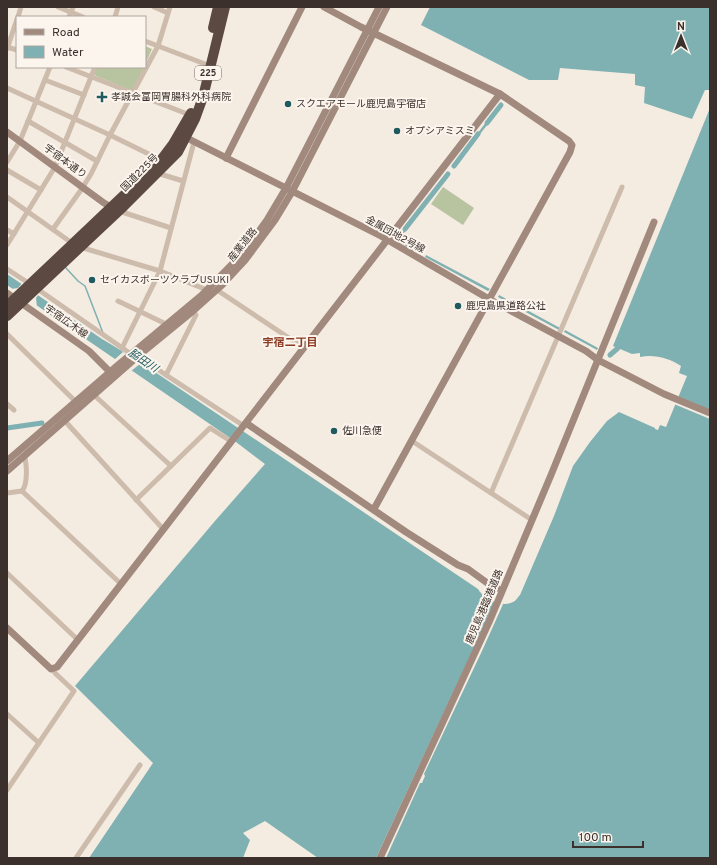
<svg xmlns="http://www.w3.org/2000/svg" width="717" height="865" font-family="Overpass,'Noto Sans JP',sans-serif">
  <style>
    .green { fill: #b8c4a0 }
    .water { fill: #7fb0b2 }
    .pier { fill: #f4ebe1 }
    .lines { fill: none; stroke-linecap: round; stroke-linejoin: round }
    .stream { stroke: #7fb0b2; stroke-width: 1.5 }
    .canal { stroke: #7fb0b2; stroke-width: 5 }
    .street { stroke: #cdbbac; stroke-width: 5 }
    .secondary { stroke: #a18a7d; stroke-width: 7 }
    .highway { stroke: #5c4a42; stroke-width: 10 }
    .poi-dot { fill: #1f5a5e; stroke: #fbf5ee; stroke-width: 1.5 }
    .labels { text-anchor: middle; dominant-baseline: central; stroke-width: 4; stroke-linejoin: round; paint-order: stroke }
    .shield { fill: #fbf5ee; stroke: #756b66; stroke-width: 1 }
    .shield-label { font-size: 9px; font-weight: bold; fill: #3b302b }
    .poi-label { font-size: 10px; fill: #3b302b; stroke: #fbf5ee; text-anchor: start }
    .street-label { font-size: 10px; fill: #3b302b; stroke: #fbf5ee }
    .neighbourhood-label { font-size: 11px; font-weight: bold; fill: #8c3b22; stroke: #fbf5ee }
    .water-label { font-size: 11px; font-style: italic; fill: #1f5a5e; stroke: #fbf5ee }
  </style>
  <rect width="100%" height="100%" fill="#f4ebe1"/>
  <g class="green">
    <polygon points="145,46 152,49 145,65"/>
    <polygon points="97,67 144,67 134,89 131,90 96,76 94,74"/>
    <polygon points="443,187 474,208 463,225 431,204"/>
  </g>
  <g class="water">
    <polygon points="430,7 710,7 710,90 705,90 692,119 644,103 645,87 635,85 635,74 560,68 558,80 529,80 421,25"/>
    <path d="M 710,108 L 710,858 L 318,858 L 265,821 L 243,833 L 250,840 L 243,858 L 89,858 L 153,763 L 75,686 L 215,521 L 265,464 L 236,442 L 7,285 L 7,274 L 102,339 L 122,351 L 123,352 L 141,366 L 143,364 L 478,589 C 483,599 502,608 513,602 C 516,601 518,597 520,595 L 554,516 L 573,466 L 590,442 L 607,421 L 619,412 L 655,428 L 655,429 L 658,430 L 660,425 L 666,427 L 687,376 L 679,373 L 681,366 C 669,358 654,354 640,357 L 640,353 L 632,354 L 613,346 Z"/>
    <polygon points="490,117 492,119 476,139 474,138"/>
    <polygon points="408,224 410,226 403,234 403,242 423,253 422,255 399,242 401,234"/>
    <polygon points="426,255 490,289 488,291 425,257"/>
    <polygon points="499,295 560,328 559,330 498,297"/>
    <polygon points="565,330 598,348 597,350 564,332"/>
  </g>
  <g class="pier">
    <polygon points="23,282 39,294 36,298 37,307 11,289 18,288"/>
    <polygon points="123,352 140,364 131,371 114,360"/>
    <polygon points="677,396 710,410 710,419 674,404"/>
    <polygon points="496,600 504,602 482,651 424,774 425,776 422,783 420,783 386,858 376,858"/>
  </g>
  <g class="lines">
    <polyline class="stream" points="66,268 78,281 85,286 103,333"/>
    <g class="canal">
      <polyline points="487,123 501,105"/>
      <polyline points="454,166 478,134"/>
      <polyline points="405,229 448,174"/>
      <polyline points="610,355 618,348"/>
      <polyline points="7,428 42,423"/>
    </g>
    <g class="street">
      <polyline points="58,7 83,17"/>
      <polyline points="154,7 168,13"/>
      <polyline points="18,17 21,7"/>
      <polyline points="69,17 73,7"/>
      <polyline points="115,17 118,7"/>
      <polyline points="145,41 205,64"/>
      <polyline points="7,47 17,50"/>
      <polyline points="7,49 17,19"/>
      <polyline points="66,67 190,115"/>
      <polyline points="45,80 84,95"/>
      <polyline points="7,88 110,135 161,160"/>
      <polyline points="28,121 97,161"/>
      <polyline points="7,162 20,141 50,67"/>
      <polyline points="7,170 41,190"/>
      <polyline points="157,173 183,181"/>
      <polyline points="7,197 72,243"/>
      <polyline points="119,211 171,228"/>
      <polyline points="53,229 81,190 91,174 110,135 158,46 170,7"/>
      <polyline points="7,230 14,234"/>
      <polyline points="7,245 55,167 95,67"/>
      <polyline points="80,247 160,271 207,290"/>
      <polyline points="7,269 30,284"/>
      <polyline points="36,288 131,354"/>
      <polyline points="217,290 304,348"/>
      <polyline points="118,301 166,324"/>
      <polyline points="193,311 196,315 166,375 244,426"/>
      <polyline points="7,334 76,402"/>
      <polyline points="122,348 160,271 194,142"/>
      <polyline points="138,356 166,375"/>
      <polyline points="94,395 171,466"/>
      <polyline points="7,404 14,410"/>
      <polyline points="64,420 163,529"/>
      <polyline points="412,441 532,520"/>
      <polyline points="22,491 121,584"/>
      <path d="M 7,493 L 22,491 C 28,484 27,464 24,455"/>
      <polyline points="491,493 622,187"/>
      <polyline points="136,500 210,428 232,442"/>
      <polyline points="7,573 78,640"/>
      <polyline points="7,714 39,743"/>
      <polyline points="7,790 74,691 55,673 53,669"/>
      <polyline points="76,858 140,765"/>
    </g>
    <g class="secondary">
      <polyline points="324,7 361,27 500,94 569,141 572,145 570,152 374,509"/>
      <polyline points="7,132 104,203 115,209"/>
      <polyline points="181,135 381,236 489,299 586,351 598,360 664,394 710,413"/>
      <polyline points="226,158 302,7"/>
      <polyline points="7,293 89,351 113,375"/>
      <polyline points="246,423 406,532 458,565 468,569 490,585 497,588"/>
      <polyline points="7,461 117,366 202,295 244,252 267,220 286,188 379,7"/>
      <polyline points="7,471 138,356 193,311 221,286 246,259 275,220 292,192 387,7"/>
      <polyline points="7,628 51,669 57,667 500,94"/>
      <polyline points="380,858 490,620 551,475 654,222"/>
    </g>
    <g class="highway">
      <polyline points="213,28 218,7"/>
      <polyline points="7,306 161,160 173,144 191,113"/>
      <polyline points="7,316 124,206 178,152 195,119 203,97 225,7"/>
    </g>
  </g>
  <g class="poi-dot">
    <path d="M100 91h4v4h4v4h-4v4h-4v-4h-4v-4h4z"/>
    <circle cx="288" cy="104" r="4"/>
    <circle cx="397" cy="131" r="4"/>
    <circle cx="92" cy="280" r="4"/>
    <circle cx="458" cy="306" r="4"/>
    <circle cx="334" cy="431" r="4"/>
  </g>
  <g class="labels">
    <rect class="shield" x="195" y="66" width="26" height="14" rx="3"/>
    <g class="shield-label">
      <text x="208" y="73">225</text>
    </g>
    <g class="poi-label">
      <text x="111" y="97">孝誠会富岡胃腸科外科病院</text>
      <text x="296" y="104">スクエアモール鹿児島宇宿店</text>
      <text x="405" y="131">オプシアミスミ</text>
      <text x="100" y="280">セイカスポーツクラブUSUKI</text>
      <text x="466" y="306">鹿児島県道路公社</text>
      <text x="342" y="431">佐川急便</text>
    </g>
    <g class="street-label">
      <text transform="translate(65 162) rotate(36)">宇宿本通り</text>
      <text transform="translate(140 173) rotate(-45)">国道225号</text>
      <text transform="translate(395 235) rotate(29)">金属団地2号線</text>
      <text transform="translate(243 245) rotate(-52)">産業道路</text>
      <text transform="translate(66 322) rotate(35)">宇宿広木線</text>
      <text transform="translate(485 607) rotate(-67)">鹿児島港臨港道路</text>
    </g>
    <g class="neighbourhood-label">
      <text x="290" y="343">宇宿二丁目</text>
    </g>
    <g class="water-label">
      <text transform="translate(143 361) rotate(34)">脇田川</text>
    </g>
  </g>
  <rect width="717" height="865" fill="none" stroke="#3b302b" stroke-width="16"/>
  <rect x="16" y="16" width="130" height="52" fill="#fbf5ee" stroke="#aea6a0"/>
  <rect x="24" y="29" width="20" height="6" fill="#a18a7d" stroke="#aea6a0"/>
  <text x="52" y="36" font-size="12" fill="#3b302b">Road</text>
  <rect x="24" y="46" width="20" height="12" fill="#7fb0b2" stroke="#aea6a0"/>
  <text x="52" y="56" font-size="12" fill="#3b302b">Water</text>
  <g transform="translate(681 36)" stroke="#fbf5ee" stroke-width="3" paint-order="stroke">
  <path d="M0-3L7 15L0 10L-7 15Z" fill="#3b302b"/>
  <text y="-6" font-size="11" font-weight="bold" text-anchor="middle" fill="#3b302b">N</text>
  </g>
  <path d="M573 841v6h70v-6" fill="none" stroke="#3b302b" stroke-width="2"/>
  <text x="579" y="841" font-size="12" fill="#3b302b" stroke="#fbf5ee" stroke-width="3" paint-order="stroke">100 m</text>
</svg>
